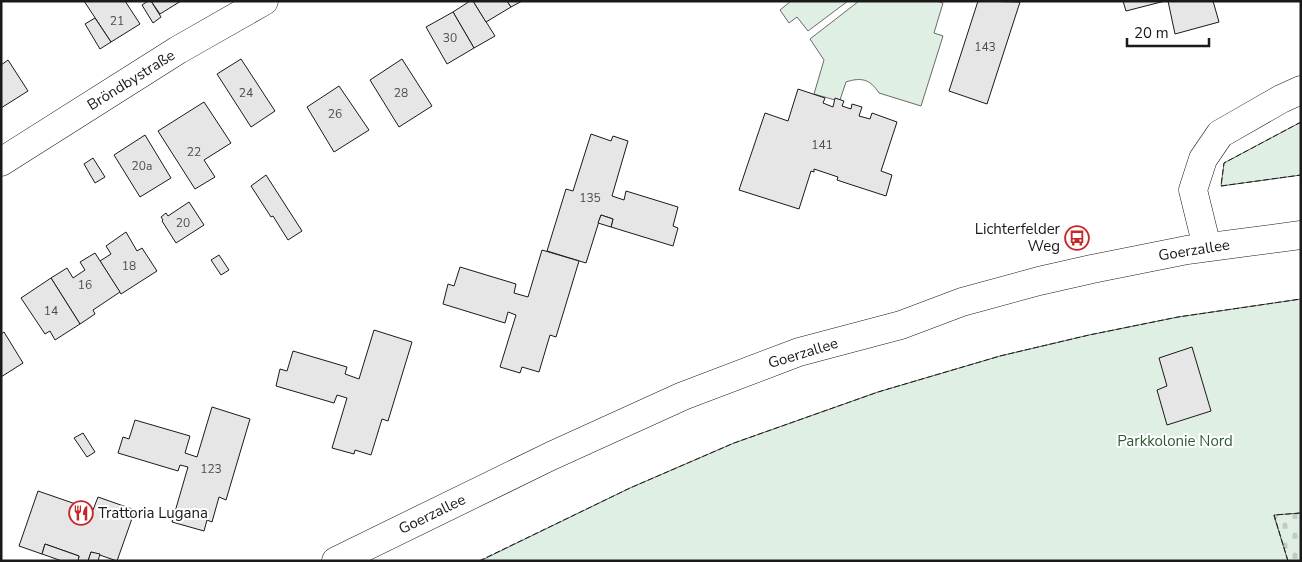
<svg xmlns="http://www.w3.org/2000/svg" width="1302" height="562" font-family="'Nunito Sans',sans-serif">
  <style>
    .green { fill: #e0efe3; stroke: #6a6a6a }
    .cemetery { fill: url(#cemetery-stones); stroke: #6a6a6a }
    .building { fill: #e6e6e6; stroke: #1a1a1a }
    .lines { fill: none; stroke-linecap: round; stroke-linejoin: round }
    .minor-casing { stroke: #1a1a1a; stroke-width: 29 }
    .major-casing { stroke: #1a1a1a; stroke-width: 29 }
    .minor { stroke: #fff; stroke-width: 28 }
    .major { stroke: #fff; stroke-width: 28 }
    .fence { stroke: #1a1a1a; stroke-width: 1; stroke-dasharray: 6 2.5; stroke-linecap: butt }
    .labels { text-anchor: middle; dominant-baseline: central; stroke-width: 4; stroke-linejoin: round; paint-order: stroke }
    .number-label { font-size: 12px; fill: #4d4d4d }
    .street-label { font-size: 15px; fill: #1a1a1a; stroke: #fff }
    .poi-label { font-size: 15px; fill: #1a1a1a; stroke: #fff; text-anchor: end }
    .park-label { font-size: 15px; fill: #2b5a34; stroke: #fff }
  </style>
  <defs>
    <pattern id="cemetery-stones" width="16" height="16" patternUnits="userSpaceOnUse" patternTransform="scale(1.25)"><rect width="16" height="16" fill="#e0efe3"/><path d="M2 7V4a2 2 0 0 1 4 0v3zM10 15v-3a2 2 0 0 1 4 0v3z" fill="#c0ccc2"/></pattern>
  </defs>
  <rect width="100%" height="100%" fill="#fff"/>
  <g class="green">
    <polygon points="791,1 848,1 808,31 797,17 789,23 780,10"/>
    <path d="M 859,1 L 937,1 L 943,3 L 934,33 L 943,36 L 921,106 L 879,93 C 870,79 861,77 846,82 L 840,100 L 835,100 L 814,94 L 824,60 L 810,39 Z"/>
    <polygon points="1301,122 1301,175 1221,186 1224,163"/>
    <polygon points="1301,299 1301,513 1274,516 1288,561 480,561 630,488 734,443 878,392 1000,356 1089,335 1178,317"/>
  </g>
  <polygon class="cemetery" points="1301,513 1301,561 1288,561 1274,515"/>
  <g class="building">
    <polygon points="84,1 125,1 140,24 111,42"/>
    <polygon points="148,1 151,1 161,17 153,23 142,5"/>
    <polygon points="151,1 181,1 160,14"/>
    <polygon points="470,1 473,1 495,36 474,48 453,12"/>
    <polygon points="473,1 507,1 511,7 486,22"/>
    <polygon points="507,1 522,1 511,7"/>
    <polygon points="978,1 1020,2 987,104 949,91"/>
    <polygon points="1123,1 1165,1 1126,11"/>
    <polygon points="1168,1 1213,1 1219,22 1175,34"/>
    <polygon points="453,12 474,48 447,64 426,27"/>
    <polygon points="95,18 111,42 100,49 85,24"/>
    <polygon points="241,59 275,111 251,127 217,74"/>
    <polygon points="402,59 432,106 399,127 370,80"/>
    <polygon points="8,60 28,91 1,108 1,65"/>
    <polygon points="339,86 369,130 334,152 307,107"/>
    <polygon points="798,89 825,98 823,103 833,107 835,98 844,101 842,106 851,109 852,104 862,107 859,116 870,119 872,113 897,122 881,171 892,175 886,196 849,184 837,180 838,177 814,169 814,172 811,171 799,209 739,190 765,113 788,121"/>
    <polygon points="204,102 231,143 204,160 215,177 195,189 158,131"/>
    <polygon points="591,134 611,141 613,136 628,141 612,196 624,200 626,191 678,207 673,226 678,228 673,246 611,227 613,219 601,215 586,263 547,251 566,189 573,191"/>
    <polygon points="145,135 171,178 140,197 114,155"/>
    <polygon points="93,158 105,177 95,183 84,164"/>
    <polygon points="266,175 302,231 288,240 273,216 271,217 251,186"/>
    <polygon points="189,202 204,225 176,243 162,221 163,220 161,217 166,213 168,216"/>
    <polygon points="601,215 613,219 611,227 598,223"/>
    <polygon points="126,232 137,251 142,248 157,271 121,294 100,261 111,254 106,246"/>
    <polygon points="542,250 579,261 556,337 550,335 539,372 522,367 520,373 500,367 516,315 508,312 505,323 443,304 448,284 454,286 460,267 516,284 514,293 528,297"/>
    <polygon points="95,253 120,292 93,310 95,314 80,324 51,278 67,268 73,278 85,270 80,262"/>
    <polygon points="219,255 229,270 221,275 211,260"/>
    <polygon points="51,278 80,324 55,340 50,331 45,334 21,298"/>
    <polygon points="374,330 412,342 388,421 382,419 371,455 355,450 354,454 332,448 347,398 337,395 334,403 276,386 280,369 287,371 293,351 347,367 345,374 359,379"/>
    <polygon points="4,332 23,363 1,377 1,334"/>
    <polygon points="1192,347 1211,411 1167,425 1157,390 1167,386 1159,358"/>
    <polygon points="212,407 250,419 226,500 219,497 212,522 207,520 204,531 172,522 188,467 180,465 178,471 118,453 123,437 129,439 135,420 190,436 185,453 197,457"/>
    <polygon points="83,433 95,452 87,457 74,438"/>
    <polygon points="38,491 93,510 98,497 135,510 117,561 91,552 88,561 78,561 79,556 45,544 42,554 19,546"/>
    <polygon points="45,544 79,556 78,561 62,561 42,554"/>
    <polygon points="91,552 100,554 98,561 88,561"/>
  </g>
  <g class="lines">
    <g class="minor-casing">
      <g id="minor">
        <polyline points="1,162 178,50 264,1"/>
        <polyline points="1207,247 1193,190 1203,159 1220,134 1281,99 1301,90"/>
      </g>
    </g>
    <g class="major-casing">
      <polyline id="major" points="336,561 551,456 683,396 799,352 901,325 962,302 1039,281 1092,269 1187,250 1301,235"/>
    </g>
    <use href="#minor" class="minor"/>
    <use href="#major" class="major"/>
    <g class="fence">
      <polyline points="1301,122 1224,163 1221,186 1301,175"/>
      <polyline points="479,561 630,488 734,443 878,392 1000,356 1089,335 1178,317 1301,299"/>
      <polyline points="1288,561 1274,515 1301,513"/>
    </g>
  </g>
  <defs>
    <g id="bus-ring" transform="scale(1.25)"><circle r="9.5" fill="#fff" stroke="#c62828" stroke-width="1.5"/><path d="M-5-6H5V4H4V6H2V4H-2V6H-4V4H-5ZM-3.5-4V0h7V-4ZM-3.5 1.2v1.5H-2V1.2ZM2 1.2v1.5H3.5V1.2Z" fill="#c62828"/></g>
    <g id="restaurant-ring" transform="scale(1.25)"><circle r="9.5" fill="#fff" stroke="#c62828" stroke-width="1.5"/><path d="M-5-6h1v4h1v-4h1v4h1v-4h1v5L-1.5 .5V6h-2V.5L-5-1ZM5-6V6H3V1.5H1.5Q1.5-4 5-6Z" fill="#c62828"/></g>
  </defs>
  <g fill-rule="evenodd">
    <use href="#bus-ring" x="1077" y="238"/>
    <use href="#restaurant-ring" x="81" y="513"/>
  </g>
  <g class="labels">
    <g class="number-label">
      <text x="117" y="21">21</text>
      <text x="450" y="38">30</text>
      <text x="985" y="47">143</text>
      <text x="246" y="93">24</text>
      <text x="401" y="93">28</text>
      <text x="335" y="114">26</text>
      <text x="822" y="145">141</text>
      <text x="194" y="152">22</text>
      <text x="142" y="166">20a</text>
      <text x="590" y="198">135</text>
      <text x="183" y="223">20</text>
      <text x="129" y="266">18</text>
      <text x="85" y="285">16</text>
      <text x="51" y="311">14</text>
      <text x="211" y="469">123</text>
    </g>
    <g class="street-label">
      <text transform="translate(131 80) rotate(-32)">Bröndbystraße</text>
      <text transform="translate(1194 250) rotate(-9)">Goerzallee</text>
      <text transform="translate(803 353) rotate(-17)">Goerzallee</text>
      <text transform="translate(432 514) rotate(-26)">Goerzallee</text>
    </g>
    <g class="poi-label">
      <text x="1060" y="229">Lichterfelder<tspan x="1060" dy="17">Weg</tspan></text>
      <text x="98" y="513" text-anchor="start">Trattoria Lugana</text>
    </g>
    <g class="park-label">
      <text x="1175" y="441">Parkkolonie Nord</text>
    </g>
  </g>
  <rect width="1302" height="562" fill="none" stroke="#1a1a1a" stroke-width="5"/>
  <path d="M1127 38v8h82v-8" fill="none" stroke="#1a1a1a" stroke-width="2.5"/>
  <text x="1134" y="38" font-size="15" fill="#1a1a1a" stroke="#ffffff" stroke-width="4" paint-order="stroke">20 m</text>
</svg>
